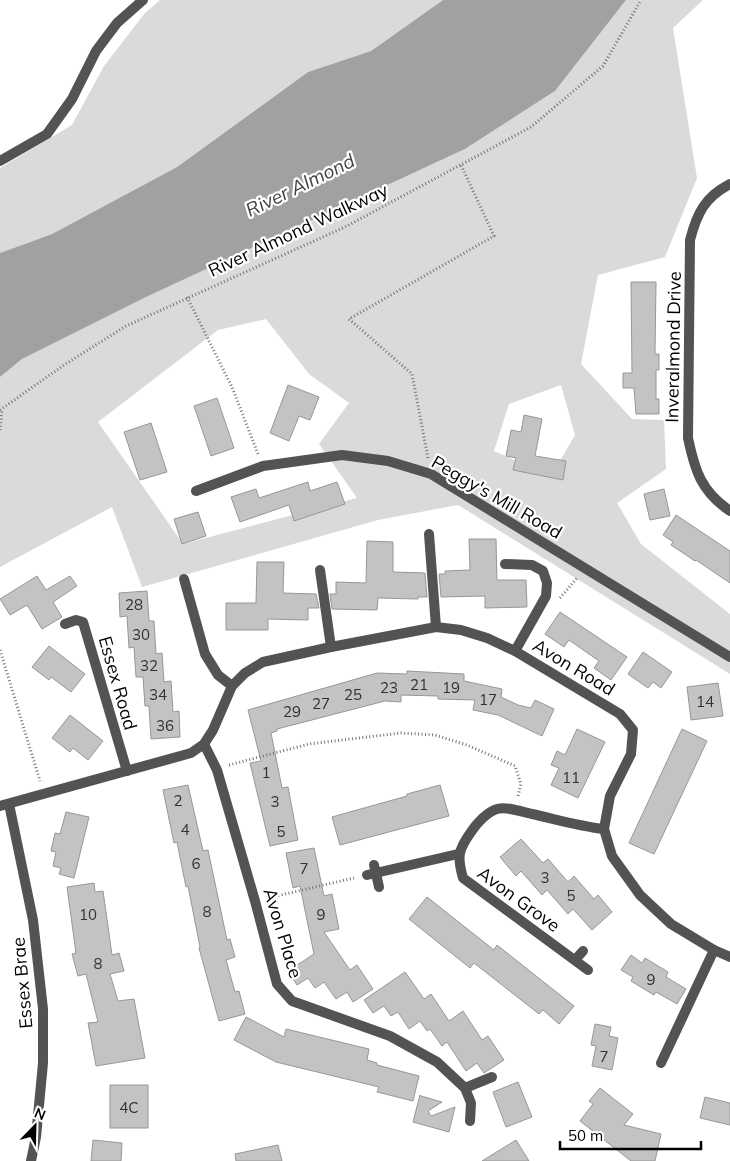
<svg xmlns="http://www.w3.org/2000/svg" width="730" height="1161" font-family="Mulish,sans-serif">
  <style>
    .green { fill: #dadada; fill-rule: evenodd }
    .water { fill: #a1a1a1 }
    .building { fill: #c3c3c3; stroke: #979797 }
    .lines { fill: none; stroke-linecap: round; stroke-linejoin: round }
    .path { stroke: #757575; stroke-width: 3; stroke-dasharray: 1 2.5; stroke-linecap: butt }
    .service { stroke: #535353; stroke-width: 10 }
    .minor { stroke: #535353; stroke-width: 10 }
    .labels { text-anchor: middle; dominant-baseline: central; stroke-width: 4.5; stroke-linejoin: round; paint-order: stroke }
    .number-label { font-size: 15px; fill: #313131 }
    .street-label { font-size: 18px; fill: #000; stroke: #fff }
    .water-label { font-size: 19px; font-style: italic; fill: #424242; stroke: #fff }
  </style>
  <rect width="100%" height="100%" fill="#fff"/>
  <g class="green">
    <polygon points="160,0 443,0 371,51 308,72 177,167 52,234 0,253 0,168 72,125 104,66 145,13"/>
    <path d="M 626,0 L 703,0 L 673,28 L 697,178 L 665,257 L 598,275 L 581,364 L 632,419 L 664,420 L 666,469 L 617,503 L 641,544 L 730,614 L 730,674 L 458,505 L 378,520 L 142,587 L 112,507 L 0,567 L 0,377 L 22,359 L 144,298 L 465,149 L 555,91 ZM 266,319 L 309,374 L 349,403 L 319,444 L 357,498 L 183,544 L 98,422 L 218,330 ZM 561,385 L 575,435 L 551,476 L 494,451 L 509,404 Z"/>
  </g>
  <polygon class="water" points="443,0 626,0 555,91 465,149 144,298 22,359 0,377 0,253 52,234 177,167 308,72 371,51"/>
  <g class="building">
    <polygon points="631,282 656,282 655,354 659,354 659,370 656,370 656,399 659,399 659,414 636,414 634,388 623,388 623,373 632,373"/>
    <polygon points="288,385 319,397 310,420 299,416 289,441 270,433"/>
    <polygon points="217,398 234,448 211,456 194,406"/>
    <polygon points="524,415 542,419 535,456 566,461 563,480 513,470 516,458 506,456 511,430 521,432"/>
    <polygon points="151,423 167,472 140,480 124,432"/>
    <polygon points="308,482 310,491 337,482 345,504 294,521 289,505 240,522 231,497 256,489 259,498"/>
    <polygon points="664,489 670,516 650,520 644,494"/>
    <polygon points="198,512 206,536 182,544 174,519"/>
    <polygon points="676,515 730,551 730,583 696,560 695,561 671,545 673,542 663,535"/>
    <polygon points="469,539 496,539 497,580 526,580 527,607 485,608 485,596 441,597 439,574 445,574 445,571 470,570"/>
    <polygon points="367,541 393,542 393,572 425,573 427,597 418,597 418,599 378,598 377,610 332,609 330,594 336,594 336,582 366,583"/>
    <polygon points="257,562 284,562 283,593 316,594 319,608 308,608 308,620 268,619 268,630 226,630 226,603 256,603"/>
    <polygon points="37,576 46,590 70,576 77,586 53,602 62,617 42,629 27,605 10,615 0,599"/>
    <polygon points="147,591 149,621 154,621 156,654 162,653 164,682 171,681 173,712 179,711 180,737 151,739 149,706 145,706 143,677 136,677 134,647 129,648 127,616 120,617 119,593"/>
    <polygon points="560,612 627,657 611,680 594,668 599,661 569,640 564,647 545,634"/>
    <polygon points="49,646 85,674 71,692 51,677 49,680 32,667"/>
    <polygon points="643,652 672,672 661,688 653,682 648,688 628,674"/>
    <polygon points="407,671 464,674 464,681 502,689 501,697 518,705 531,708 535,700 554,709 542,736 498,715 473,710 475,700 438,699 438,696 401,695 401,702 385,701 277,729 277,731 271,733 282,788 288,787 298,840 270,846 250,763 261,761 248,710 377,673 407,674"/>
    <polygon points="718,683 723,716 691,720 687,687"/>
    <polygon points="70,715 103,741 88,760 73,748 70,752 52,738"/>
    <polygon points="577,729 605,742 578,798 551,785 559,768 551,765 557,751 565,755"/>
    <polygon points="682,729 707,741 654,854 629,843"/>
    <polygon points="188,785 203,851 208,850 227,940 230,939 235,957 226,960 235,992 239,991 245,1014 219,1021 199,948 200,947 188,886 186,887 177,842 174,843 163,790"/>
    <polygon points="440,785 449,816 340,845 332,817 407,796 407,794"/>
    <polygon points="66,812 89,817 74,878 59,874 61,868 53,866 56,852 51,851 55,833 60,834"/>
    <polygon points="521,839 543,863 548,859 568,882 574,876 594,899 598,895 612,912 592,930 573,909 568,914 547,890 542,895 521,871 516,876 500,857"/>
    <polygon points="314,848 324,896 332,894 339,929 324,932 350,970 357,965 373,989 353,1002 347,992 336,999 324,982 315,988 308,978 297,985 288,971 314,954 300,886 293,888 286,853"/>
    <polygon points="94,883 95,892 103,891 112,955 119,953 124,971 110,974 118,1001 134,999 145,1058 96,1066 88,1023 98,1022 86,974 78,976 72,954 76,953 67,887"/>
    <polygon points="427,897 494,950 497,945 574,1006 559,1024 543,1010 539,1014 474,963 470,968 409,919"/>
    <polygon points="631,955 642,963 645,958 668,972 666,977 686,989 677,1004 656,992 654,995 631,981 633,977 621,970"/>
    <polygon points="405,972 424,999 431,994 449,1021 463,1011 482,1040 488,1036 504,1060 484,1073 477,1063 466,1071 447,1042 442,1046 430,1029 427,1031 420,1021 409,1029 398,1012 391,1016 384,1006 373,1013 364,1000"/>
    <polygon points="246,1017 284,1037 286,1029 369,1049 367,1060 377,1063 377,1065 419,1076 413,1101 377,1092 379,1087 276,1062 234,1040"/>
    <polygon points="595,1024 611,1027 609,1036 618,1038 612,1070 592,1066 596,1046 591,1045"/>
    <polygon points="518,1082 532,1117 506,1127 493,1092"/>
    <rect x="110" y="1085" width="38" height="43"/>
    <polygon points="600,1088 633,1114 624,1125 661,1134 655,1161 631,1161 580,1121 593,1104 589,1101"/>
    <polygon points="420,1095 421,1096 442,1102 428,1111 431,1116 455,1107 449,1132 413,1122"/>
    <polygon points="705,1097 730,1103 730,1125 700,1118"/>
    <polygon points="93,1140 122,1143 121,1161 91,1161"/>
    <polygon points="516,1140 529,1161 482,1161"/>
    <polygon points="278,1145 282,1161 236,1161 235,1154"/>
  </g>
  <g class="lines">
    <g class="path">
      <polyline points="187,297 232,387 258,454"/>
      <polyline points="0,410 64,365 126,326 345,227 531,127 603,66 641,0"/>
      <polyline points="0,430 2,410"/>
      <polyline points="428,458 412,374 349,319 494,236 461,165"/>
      <polyline points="560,598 577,578"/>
      <polyline points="0,650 40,781"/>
      <polyline points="229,765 309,744 401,733 435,735 467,745 515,766 521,784 518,796"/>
      <polyline points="268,898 354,878"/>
    </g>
    <g class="service">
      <polyline points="0,161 47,134 72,99 96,51 117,23 143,0"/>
      <polyline points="429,534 436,627"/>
      <polyline points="505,564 532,565 543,571 547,583 546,596 515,651"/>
      <polyline points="320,570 331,647"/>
      <polyline points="65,624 76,620 83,622 127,771"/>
    </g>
    <g class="minor">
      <path d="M 730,184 C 705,197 697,213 690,240 L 688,438 C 695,471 701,491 730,511"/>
      <polyline points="196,491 263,466 342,455 388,461 431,474 730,657"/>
      <polyline points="184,579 205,654 218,675 232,686"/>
      <polyline points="204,744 217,770 255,901 277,984 292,1001 390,1036 437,1062 465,1088 471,1103 470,1121"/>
      <polyline points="9,804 33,920 43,1009 43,1063 36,1137 31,1161"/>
      <polyline points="0,806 191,753 204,744 213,730 232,686 245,673 263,662 331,647 436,627 461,630 487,638 515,651 620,714 633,730 631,754 610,796 604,829 612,856 640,895 671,924 714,950 730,957"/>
      <polyline points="374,865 379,887"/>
      <polyline points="367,875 458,854"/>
      <polyline points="575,960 583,951"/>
      <path d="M 588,970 L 463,878 C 457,857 458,850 471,832 C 476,824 487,812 497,809 C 507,806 522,812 532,814 C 555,819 579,826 604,829"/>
      <polyline points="661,1063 714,950"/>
      <polyline points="465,1088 492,1077"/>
    </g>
  </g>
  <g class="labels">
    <g class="number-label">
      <text x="134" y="604">28</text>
      <text x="141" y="634">30</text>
      <text x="149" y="665">32</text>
      <text x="419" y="684">21</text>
      <text x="389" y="687">23</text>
      <text x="451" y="687">19</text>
      <text x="158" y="694">34</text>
      <text x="353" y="694">25</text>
      <text x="488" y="699">17</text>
      <text x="705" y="701">14</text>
      <text x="321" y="703">27</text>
      <text x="292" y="711">29</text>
      <text x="165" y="725">36</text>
      <text x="266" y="772">1</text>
      <text x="571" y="777">11</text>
      <text x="178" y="800">2</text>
      <text x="275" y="801">3</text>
      <text x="185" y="829">4</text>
      <text x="281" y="831">5</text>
      <text x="196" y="863">6</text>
      <text x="304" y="868">7</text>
      <text x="545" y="877">3</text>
      <text x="571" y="895">5</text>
      <text x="207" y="911">8</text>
      <text x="88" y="914">10</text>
      <text x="321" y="914">9</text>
      <text x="98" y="963">8</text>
      <text x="651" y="979">9</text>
      <text x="604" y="1056">7</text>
      <text x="129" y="1107">4C</text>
    </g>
    <g class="street-label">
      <text transform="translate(298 230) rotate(-25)">River Almond Walkway</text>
      <text transform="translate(673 347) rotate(-89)">Inveralmond Drive</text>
      <text transform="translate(497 497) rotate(30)">Peggy's Mill Road</text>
      <text transform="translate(574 667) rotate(31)">Avon Road</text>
      <text transform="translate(118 683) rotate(74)">Essex Road</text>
      <text transform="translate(519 899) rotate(36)">Avon Grove</text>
      <text transform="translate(283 933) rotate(73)">Avon Place</text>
      <text transform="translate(22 983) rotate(-95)">Essex Brae</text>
    </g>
    <g class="water-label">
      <text transform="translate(300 185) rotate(-26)">River Almond</text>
    </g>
  </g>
  <g transform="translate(35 1126) rotate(23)" stroke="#ffffff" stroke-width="4" paint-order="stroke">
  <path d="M0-4L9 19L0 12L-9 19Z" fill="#000000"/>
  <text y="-8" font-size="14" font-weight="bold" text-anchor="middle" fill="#000000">N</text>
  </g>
  <path d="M560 1141v8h141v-8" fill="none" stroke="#000000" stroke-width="2.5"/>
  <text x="568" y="1141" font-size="15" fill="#000000" stroke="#ffffff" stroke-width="4" paint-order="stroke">50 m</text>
</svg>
